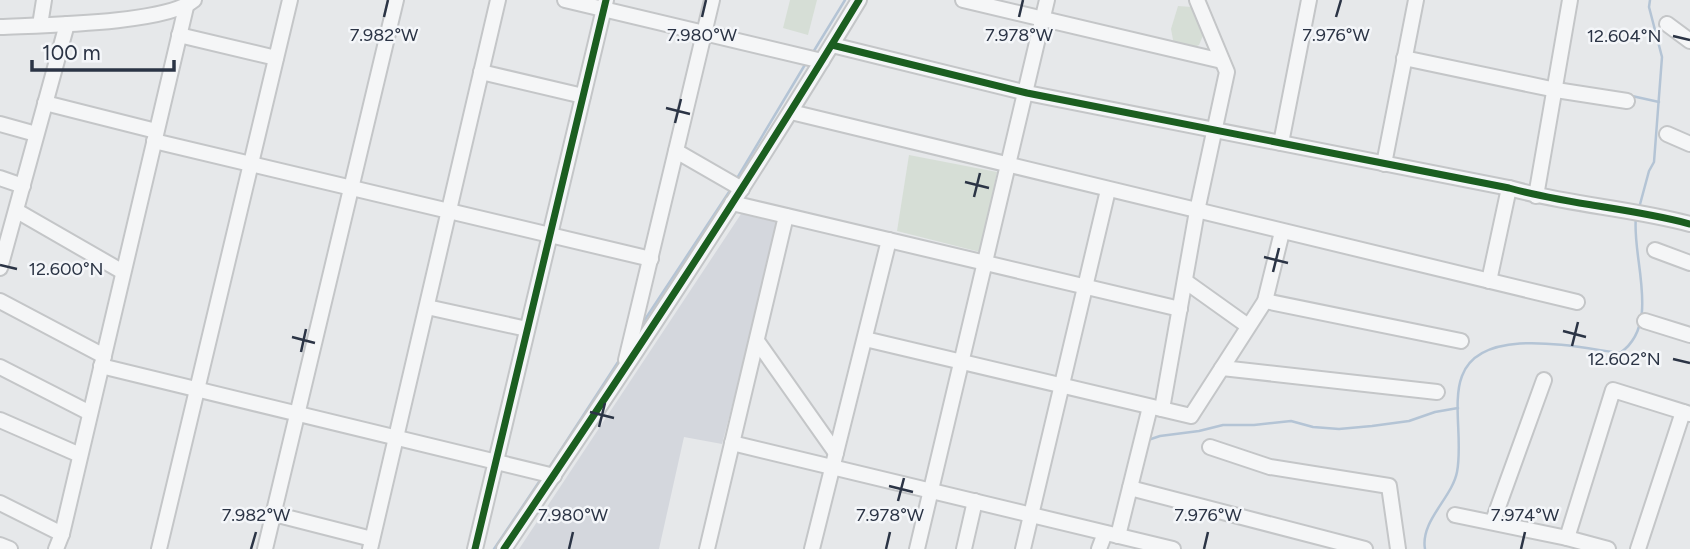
<svg xmlns="http://www.w3.org/2000/svg" width="1690" height="549" font-family="Figtree,sans-serif">
  <style>
    .built { fill: #d4d7dd }
    .green { fill: #d6ded6 }
    .lines { fill: none; stroke-linecap: round; stroke-linejoin: round }
    .stream { stroke: #b4c4d5; stroke-width: 2.5 }
    .minor-casing { stroke: #c4c6c8; stroke-width: 18 }
    .minor { stroke: #f5f6f7; stroke-width: 14 }
    .cycleway-casing { stroke: #f4f6f9; stroke-width: 11 }
    .cycleway { stroke: #1b5e20; stroke-width: 7 }
    .ticks { fill: none; stroke: #2b3445; stroke-width: 2.5 }
    .ticks-label { font-size: 18px; text-anchor: middle; fill: #2b3445; stroke: #f4f6f9; stroke-width: 5; stroke-linejoin: round; paint-order: stroke }
  </style>
  <rect width="100%" height="100%" fill="#e6e8ea"/>
  <polygon class="built" points="741,214 780,222 722,444 684,437 659,549 519,549"/>
  <g class="green">
    <polygon points="790,0 817,0 808,35 783,28"/>
    <polygon points="1178,6 1192,7 1205,31 1199,45 1188,50 1174,45 1171,29"/>
    <polygon points="909,155 997,172 980,252 897,231"/>
  </g>
  <g class="lines">
    <g class="stream">
      <polyline points="812,54 845,0"/>
      <polyline points="1536,79 1550,81"/>
      <polyline points="1560,83 1574,86"/>
      <polyline points="1632,96 1659,102"/>
      <polyline points="736,180 806,63"/>
      <polyline points="1639,208 1649,171 1654,162 1662,57 1649,7 1650,0"/>
      <polyline points="642,324 731,189"/>
      <polyline points="1148,440 1160,436 1199,431 1223,425 1254,425 1291,421 1313,427 1339,429 1372,426 1409,421 1435,412 1458,408"/>
      <polyline points="549,468 620,359"/>
      <polyline points="494,549 541,479"/>
      <path d="M 1425,549 C 1420,521 1452,498 1457,472 C 1463,442 1452,402 1462,376 C 1481,324 1579,348 1620,353 C 1662,324 1631,257 1636,217"/>
    </g>
    <g class="minor-casing">
      <g id="minor">
        <polyline points="565,0 822,61"/>
        <polyline points="963,0 1222,61"/>
        <polyline points="1667,24 1690,41"/>
        <polyline points="40,25 44,0"/>
        <path d="M 0,27 C 41,25 166,24 194,0"/>
        <polyline points="179,35 276,58"/>
        <path d="M 832,45 L 1027,93 L 1509,188 C 1569,205 1631,208 1690,224"/>
        <polyline points="1404,58 1556,90 1627,101"/>
        <polyline points="481,72 583,96"/>
        <polyline points="45,103 156,131"/>
        <polyline points="791,112 1577,302"/>
        <polyline points="0,124 36,134"/>
        <polyline points="1667,134 1690,144"/>
        <polyline points="154,141 651,259"/>
        <polyline points="1281,143 1309,0"/>
        <polyline points="676,151 742,189"/>
        <polyline points="1384,164 1416,0"/>
        <polyline points="0,178 23,186"/>
        <polyline points="1536,196 1570,0"/>
        <polyline points="732,203 1180,309"/>
        <polyline points="17,211 123,272"/>
        <polyline points="1655,250 1690,263"/>
        <polyline points="0,268 67,24"/>
        <polyline points="1185,281 1248,326"/>
        <polyline points="1489,281 1509,188"/>
        <polyline points="0,301 104,356"/>
        <polyline points="1265,301 1461,341"/>
        <polyline points="427,307 527,329"/>
        <polyline points="1645,321 1690,335"/>
        <polyline points="865,339 1191,416 1265,301 1282,232"/>
        <polyline points="757,341 836,453"/>
        <polyline points="626,360 712,0"/>
        <polyline points="101,366 554,476"/>
        <polyline points="0,367 90,413"/>
        <polyline points="1222,368 1437,392"/>
        <polyline points="1162,409 1197,211 1227,72 1197,0"/>
        <polyline points="0,420 80,455"/>
        <polyline points="732,443 1173,549"/>
        <polyline points="1210,447 1270,467 1389,486 1398,549"/>
        <polyline points="1130,488 1365,549"/>
        <polyline points="0,503 62,534"/>
        <polyline points="274,514 372,539"/>
        <polyline points="1455,515 1567,538 1613,390 1690,414"/>
        <polyline points="1493,521 1544,380"/>
        <polyline points="1118,536 1150,407"/>
        <polyline points="1567,538 1608,549"/>
        <polyline points="0,545 10,549"/>
        <polyline points="56,549 62,534 186,7"/>
        <polyline points="159,549 290,0"/>
        <polyline points="265,549 396,0"/>
        <polyline points="370,549 498,0"/>
        <polyline points="475,549 606,0"/>
        <path d="M 504,549 C 626,368 746,187 859,0"/>
        <polyline points="707,549 786,216"/>
        <polyline points="812,549 889,240"/>
        <polyline points="917,549 1047,0"/>
        <polyline points="964,549 975,501"/>
        <polyline points="1023,549 1108,190"/>
        <polyline points="1099,549 1105,533"/>
        <polyline points="1638,549 1683,412"/>
      </g>
    </g>
    <use href="#minor" class="minor"/>
    <g class="cycleway-casing">
      <g id="cycleway">
        <path d="M 832,45 L 1027,93 L 1509,188 C 1569,205 1631,208 1690,224"/>
        <polyline points="475,549 606,0"/>
        <path d="M 504,549 C 626,368 746,187 859,0"/>
      </g>
    </g>
    <use href="#cycleway" class="cycleway"/>
  </g>
  <path class="ticks" d="M 384,17 L 388,0M 702,17 L 706,0M 1019,17 L 1023,0M 1336,17 L 1341,0M 1673,36 L 1690,40M 666,108 L 690,114M 675,123 L 681,99M 965,182 L 989,188M 974,197 L 980,173M 1264,257 L 1288,263M 0,265 L 17,269M 1273,272 L 1279,248M 1563,331 L 1586,337M 292,337 L 315,343M 1572,346 L 1578,322M 301,352 L 306,329M 1673,359 L 1690,363M 590,412 L 614,418M 599,427 L 605,403M 889,486 L 913,492M 898,501 L 904,478M 251,549 L 256,532M 569,549 L 573,532M 886,549 L 890,532M 1204,549 L 1208,532M 1521,549 L 1525,532"/>
  <g class="ticks-label">
    <text x="384" y="41">7.982°W</text>
    <text x="702" y="41">7.980°W</text>
    <text x="1019" y="41">7.978°W</text>
    <text x="1336" y="41">7.976°W</text>
    <text x="1624" y="42">12.604°N</text>
    <text x="66" y="275">12.600°N</text>
    <text x="1624" y="365">12.602°N</text>
    <text x="256" y="521">7.982°W</text>
    <text x="573" y="521">7.980°W</text>
    <text x="890" y="521">7.978°W</text>
    <text x="1208" y="521">7.976°W</text>
    <text x="1525" y="521">7.974°W</text>
  </g>
  <path d="M32 60v10h142v-10" fill="none" stroke="#2b3445" stroke-width="3.5"/>
  <text x="42" y="60" font-size="21" fill="#2b3445" stroke="#f4f6f9" stroke-width="5" paint-order="stroke">100 m</text>
</svg>
